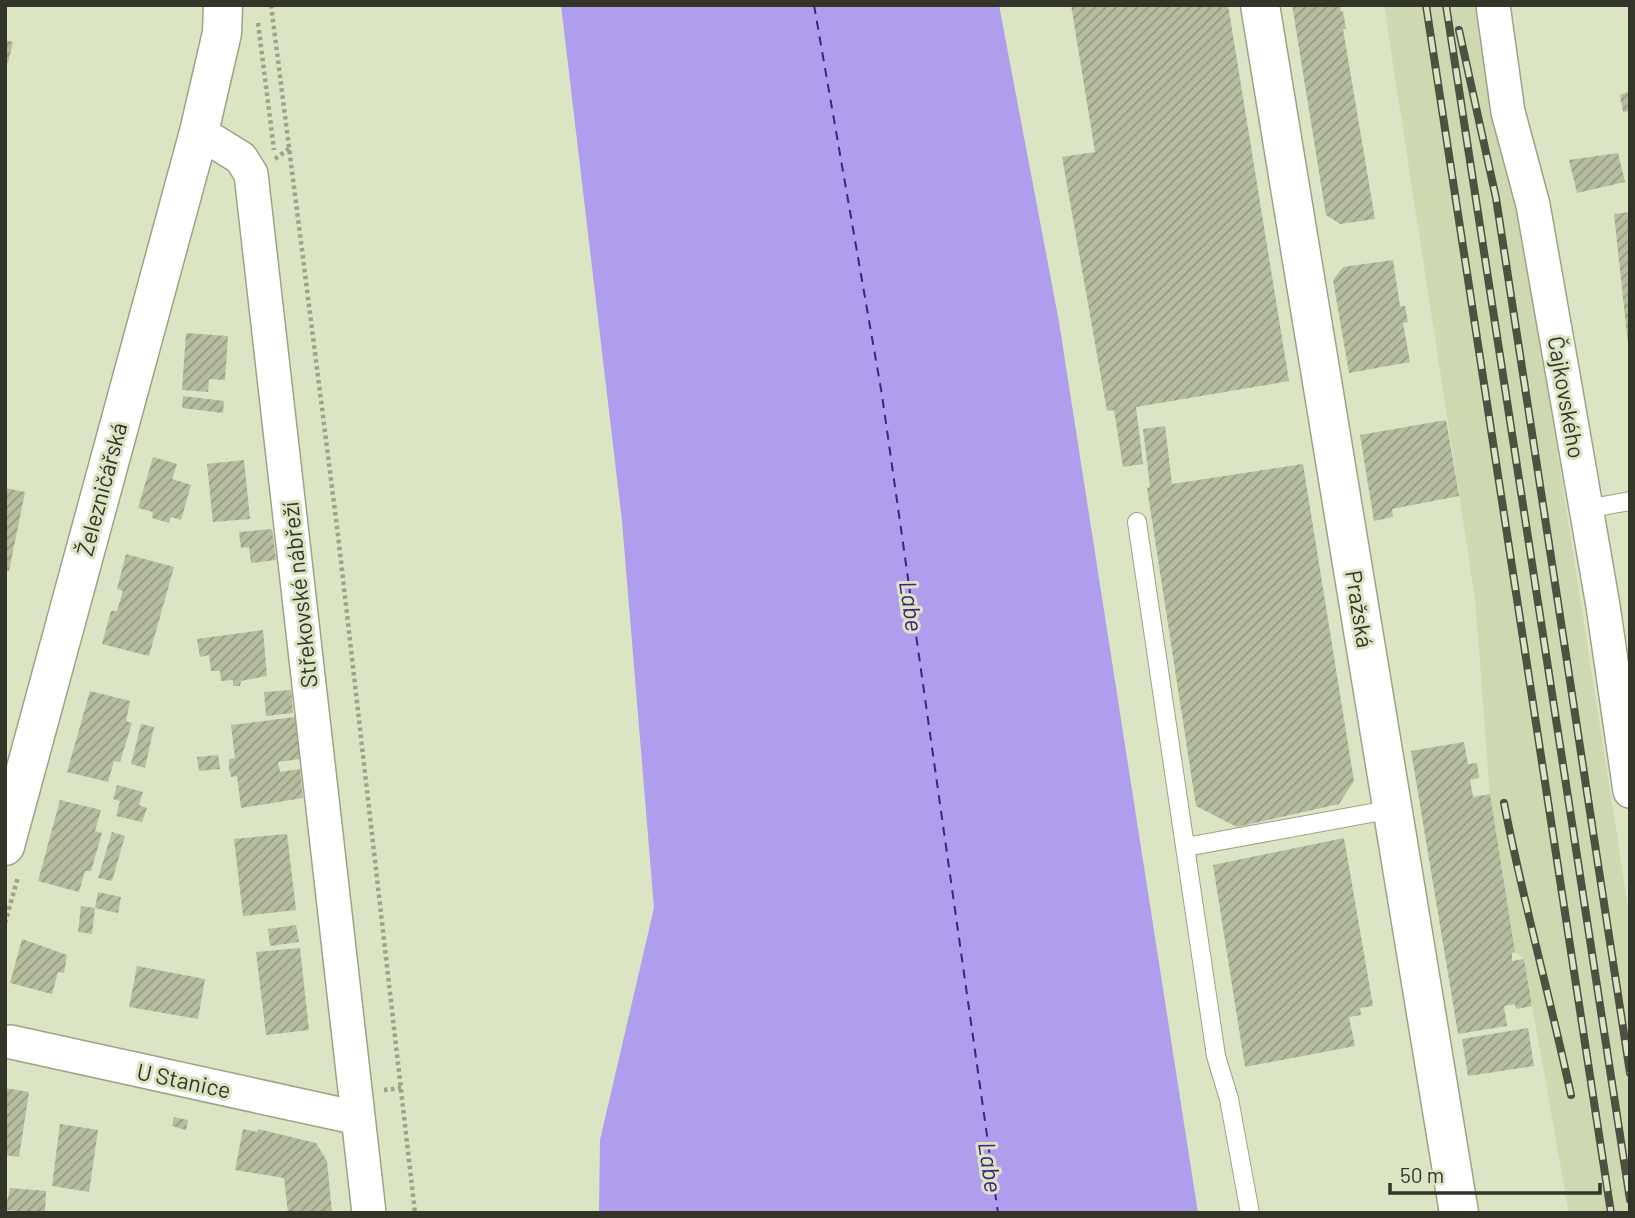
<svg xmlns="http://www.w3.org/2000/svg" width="1635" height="1218" font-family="Barlow,sans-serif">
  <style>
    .built { fill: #ced8b1 }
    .water { fill: #af9eee }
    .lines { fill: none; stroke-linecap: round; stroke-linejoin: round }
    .ferry { stroke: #41227e; stroke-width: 2; stroke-dasharray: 9 7; stroke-linecap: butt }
    .building { fill: url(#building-hatch) }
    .service-casing { stroke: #9ca485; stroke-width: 20 }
    .minor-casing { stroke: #9ca485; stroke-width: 36 }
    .secondary-casing { stroke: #9ca485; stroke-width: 41 }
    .primary-casing { stroke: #9ca485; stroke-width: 41 }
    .path { stroke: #9ca389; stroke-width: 4.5; stroke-dasharray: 3.5 3.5; stroke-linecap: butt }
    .service { stroke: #fff; stroke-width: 18 }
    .minor { stroke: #fff; stroke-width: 33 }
    .secondary { stroke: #fff; stroke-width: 38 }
    .primary { stroke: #fff; stroke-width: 38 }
    .rail-casing { stroke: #4d5141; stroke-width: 8 }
    .rail { stroke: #dbe4c3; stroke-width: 5; stroke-dasharray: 16; stroke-linecap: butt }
    .labels { text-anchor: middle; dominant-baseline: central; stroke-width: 6; stroke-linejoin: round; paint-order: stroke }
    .street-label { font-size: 23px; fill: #323528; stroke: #dbe4c3 }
    .water-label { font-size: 24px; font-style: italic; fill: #41227e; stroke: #dbe4c3 }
  </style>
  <defs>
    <pattern id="building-hatch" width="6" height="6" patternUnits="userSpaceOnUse" patternTransform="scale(1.75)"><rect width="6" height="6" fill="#b6be9f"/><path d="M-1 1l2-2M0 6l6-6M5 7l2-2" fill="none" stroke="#959b82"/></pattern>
  </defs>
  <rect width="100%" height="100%" fill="#dbe4c3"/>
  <polygon class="built" points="1384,5 1476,5 1507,127 1630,920 1630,1213 1569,1213 1524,959 1515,952 1490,794 1475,598"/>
  <polygon class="water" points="561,5 999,5 1059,322 1198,1213 599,1213 600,1140 654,908 622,521"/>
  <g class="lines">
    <polyline class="ferry" points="814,5 882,395 998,1213"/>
  </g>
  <g class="building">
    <polygon points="1071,5 1228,5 1289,381 1136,407 1143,464 1123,467 1114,410 1107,411 1062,157 1095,152"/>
    <polygon points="1292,5 1340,5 1341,12 1343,11 1346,29 1343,29 1375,219 1340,224 1326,215"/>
    <polygon points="5,40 13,42 8,63 5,63"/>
    <polygon points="1630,91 1630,111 1623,112 1620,95"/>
    <polygon points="1618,153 1625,182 1577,193 1569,160"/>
    <polygon points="1630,212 1630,344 1628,344 1614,214"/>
    <polygon points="1393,260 1400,306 1405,306 1408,322 1403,323 1410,362 1349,373 1333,280 1343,267"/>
    <polygon points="186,333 228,336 225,380 209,379 208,392 182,390"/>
    <polygon points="183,396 224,401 223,413 182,408"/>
    <polygon points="1446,420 1459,496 1392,509 1393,517 1374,521 1360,435"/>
    <polygon points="1165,426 1172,484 1303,464 1354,781 1339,804 1237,827 1196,806 1147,488 1150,487 1143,429"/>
    <polygon points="153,457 177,464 172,479 191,485 181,520 171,517 169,523 152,518 153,512 138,508"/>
    <polygon points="244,460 250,519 213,522 207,464"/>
    <polygon points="5,488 25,492 9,571 5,570"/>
    <polygon points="272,529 276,560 251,563 249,547 241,548 239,532"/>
    <polygon points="126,554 174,567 149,656 102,644 111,611 117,611 123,591 117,589"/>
    <polygon points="263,630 267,676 241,681 240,686 233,686 233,680 221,681 220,671 211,671 209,655 200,657 197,639"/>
    <polygon points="291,690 293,713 266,716 264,692"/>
    <polygon points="90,691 130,701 126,721 132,723 120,762 114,761 108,782 67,772"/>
    <polygon points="295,717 300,759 278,762 280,772 300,769 303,798 241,808 237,776 231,777 229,768 229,759 235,758 231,725"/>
    <polygon points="141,724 154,727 145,768 131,764"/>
    <polygon points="1464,742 1468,764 1477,763 1479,778 1470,780 1473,797 1490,794 1515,952 1512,953 1512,961 1524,959 1532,1006 1516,1009 1515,1004 1504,1006 1507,1026 1458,1034 1411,751"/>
    <polygon points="218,755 220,769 199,771 197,757"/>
    <polygon points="117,785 143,792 139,805 147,808 142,822 116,816 120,801 113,799"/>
    <polygon points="60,800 101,810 95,831 102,833 91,871 85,871 79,892 38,881"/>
    <polygon points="112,832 125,836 112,881 98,878"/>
    <polygon points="287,834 296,910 243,916 234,839"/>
    <polygon points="1344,838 1373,1006 1360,1008 1361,1015 1349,1017 1355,1046 1245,1067 1213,865"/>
    <polygon points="98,892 121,897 118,913 95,908 92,934 78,932 81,906 95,908"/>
    <polygon points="296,925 299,942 270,946 268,929"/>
    <polygon points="22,939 67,955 64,973 58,972 52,994 10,983"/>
    <polygon points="300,948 309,1030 266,1035 256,952"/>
    <polygon points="137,966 205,979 198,1019 129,1007"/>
    <polygon points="1528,1028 1534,1066 1468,1076 1462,1039"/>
    <polygon points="5,1088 29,1092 19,1157 5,1155"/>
    <polygon points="174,1117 188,1120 186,1130 172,1126"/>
    <polygon points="60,1124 98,1130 89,1192 52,1186"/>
    <polygon points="243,1129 257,1132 258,1129 316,1143 327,1161 332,1213 288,1213 284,1178 235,1170"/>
    <polygon points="10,1188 46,1191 45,1213 5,1210"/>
  </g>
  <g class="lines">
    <g class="service-casing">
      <g id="service">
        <polyline points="1586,509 1630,501"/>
        <polyline points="1137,522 1216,1056 1229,1099 1250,1213"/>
        <polyline points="1186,847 1393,809"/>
      </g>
    </g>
    <g class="minor-casing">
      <g id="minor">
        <polyline points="1493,5 1508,112 1533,205 1567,398 1603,606 1630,791"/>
        <polyline points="199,132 241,158 251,174 369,1213"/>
        <polyline points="11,1042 344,1115 357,1114"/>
      </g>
    </g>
    <g class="secondary-casing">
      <polyline id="secondary" points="5,846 199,132 222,33 223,5"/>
    </g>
    <g class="primary-casing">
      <polyline id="primary" points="1260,5 1459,1213"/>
    </g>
    <g class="path">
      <polyline points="271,5 338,535 415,1213"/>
      <polyline points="258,23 274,150"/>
      <polyline points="275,159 290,148"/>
      <polyline points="5,923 18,877"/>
      <polyline points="384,1090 401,1088"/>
    </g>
    <use href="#service" class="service"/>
    <use href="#minor" class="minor"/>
    <use href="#secondary" class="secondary"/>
    <use href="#primary" class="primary"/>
    <g class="rail-casing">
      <g id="rail">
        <polyline points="1426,5 1611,1213"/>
        <polyline points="1446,5 1630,1200"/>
        <polyline points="1459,30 1496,198 1630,1073"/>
        <path d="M 1504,803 C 1523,901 1550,997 1571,1095"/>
      </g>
    </g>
    <use href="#rail" class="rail"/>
  </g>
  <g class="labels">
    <g class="street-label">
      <text transform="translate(1567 397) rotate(80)">Čajkovského</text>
      <text transform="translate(101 489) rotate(-75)">Železničářská</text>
      <text transform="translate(299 595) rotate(-96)">Střekovské nábřeží</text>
      <text transform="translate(1360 609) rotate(81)">Pražská</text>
      <text transform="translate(184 1080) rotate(12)">U Stanice</text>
    </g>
    <g class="water-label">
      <text transform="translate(912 606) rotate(82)">Labe</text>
      <text transform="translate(991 1167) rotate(82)">Labe</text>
    </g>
  </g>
  <rect width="1635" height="1218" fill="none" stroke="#323528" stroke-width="14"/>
  <path d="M1390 1183v10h210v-10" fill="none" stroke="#323528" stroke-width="3.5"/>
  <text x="1400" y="1183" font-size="21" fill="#323528" stroke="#dbe4c3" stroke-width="5" paint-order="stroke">50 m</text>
</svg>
